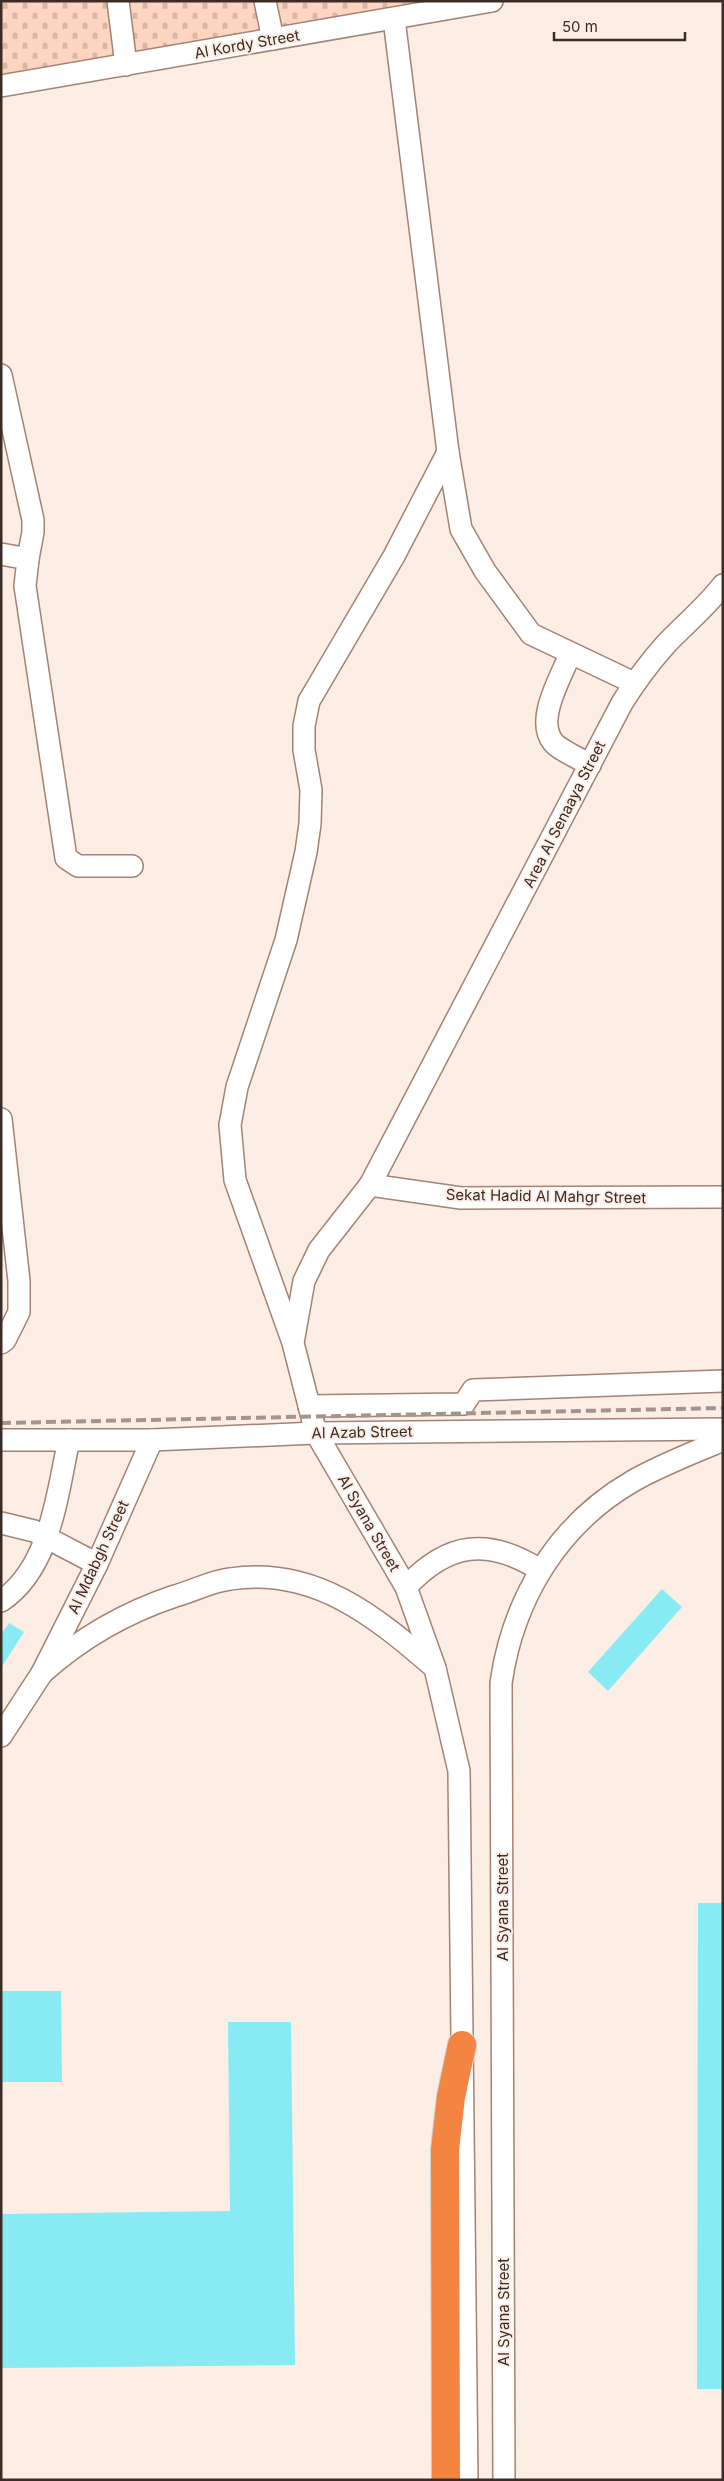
<svg xmlns="http://www.w3.org/2000/svg" width="724" height="2481" font-family="Inter,sans-serif">
  <style>
    .cemetery { fill: url(#cemetery-stones) }
    .building { fill: #88ebf4 }
    .lines { fill: none; stroke-linecap: round; stroke-linejoin: round }
    .minor-casing { stroke: #a48372; stroke-width: 24 }
    .highway-casing { stroke: #d0cdcb; stroke-width: 30 }
    .minor { stroke: #fff; stroke-width: 21 }
    .highway { stroke: #f38540; stroke-width: 28 }
    .rail { stroke: #a3948d; stroke-width: 4; stroke-dasharray: 10 5; stroke-linecap: butt }
    .labels { text-anchor: middle; dominant-baseline: central; stroke-width: 4; stroke-linejoin: round; paint-order: stroke }
    .street-label { font-size: 15px; fill: #3b2d26; stroke: #fcede5 }
  </style>
  <defs>
    <pattern id="cemetery-stones" width="16" height="16" patternUnits="userSpaceOnUse" patternTransform="scale(1.25)"><rect width="16" height="16" fill="#fdd5c0"/><path d="M2 7V4a2 2 0 0 1 4 0v3zM10 15v-3a2 2 0 0 1 4 0v3z" fill="#dab7a5"/></pattern>
  </defs>
  <rect width="100%" height="100%" fill="#fcede5"/>
  <polygon class="cemetery" points="1,1 456,1 1,76"/>
  <g class="building">
    <polygon points="662,1589 682,1607 608,1691 588,1672"/>
    <polygon points="9,1623 24,1632 1,1668 1,1634"/>
    <polygon points="698,1903 723,1903 723,2389 697,2389"/>
    <polygon points="1,1991 61,1991 62,2082 1,2082"/>
    <polygon points="228,2022 291,2022 295,2365 1,2368 1,2214 230,2211"/>
  </g>
  <g class="lines">
    <g class="minor-casing">
      <g id="minor">
        <polyline points="118,1 126,65"/>
        <polyline points="265,1 273,39"/>
        <polyline points="394,19 448,452 461,529 485,571 531,634 634,683"/>
        <polyline points="1,86 492,1"/>
        <polyline points="1,375 33,520 33,532 28,559"/>
        <polyline points="1,554 28,559 25,586 66,858 78,866 132,866"/>
        <path d="M 570,654 C 561,678 535,719 553,742 C 559,750 581,759 590,765"/>
        <polyline points="1,1119 19,1281 19,1312 5,1340 1,1343"/>
        <polyline points="370,1185 461,1198 723,1197"/>
        <polyline points="292,1340 235,1180 230,1125 237,1087 286,940 306,852 310,824 311,790 304,750 304,726 309,701 394,556 448,452"/>
        <polyline points="309,1406 464,1404 473,1390 723,1381"/>
        <polyline points="1,1440 152,1440 316,1433 723,1429"/>
        <polyline points="1,1523 34,1531 97,1564"/>
        <path d="M 406,1587 C 448,1542 488,1537 540,1570"/>
        <path d="M 1,1601 C 51,1568 57,1493 69,1440"/>
        <path d="M 42,1673 C 82,1637 124,1613 175,1596 C 193,1591 212,1581 230,1579 C 314,1566 375,1616 435,1668"/>
        <polyline points="1,1736 42,1673 97,1564 152,1440"/>
        <path d="M 467,2480 L 459,1771 L 435,1668 L 406,1587 L 316,1433 L 293,1343 L 304,1281 L 319,1250 L 370,1185 L 622,703 C 635,682 650,662 666,644 C 685,624 706,607 723,585"/>
        <path d="M 504,2480 L 501,1683 C 513,1599 558,1524 633,1481 C 661,1465 693,1453 723,1440"/>
      </g>
    </g>
    <g class="highway-casing">
      <polyline id="highway" points="446,2480 445,2150 451,2097 462,2045"/>
    </g>
    <use href="#minor" class="minor"/>
    <use href="#highway" class="highway"/>
    <polyline class="rail" points="1,1423 723,1408"/>
  </g>
  <g class="labels">
    <g class="street-label">
      <text transform="translate(247 44) rotate(-10)">Al Kordy Street</text>
      <text transform="translate(564 814) rotate(-63)">Area Al Senaaya Street</text>
      <text transform="translate(546 1196) rotate(1)">Sekat Hadid Al Mahgr Street</text>
      <text transform="translate(362 1432) rotate(-1)">Al Azab Street</text>
      <text transform="translate(369 1523) rotate(60)">Al Syana Street</text>
      <text transform="translate(98 1557) rotate(-65)">Al Mdabgh Street</text>
      <text transform="translate(502 1907) rotate(-90)">Al Syana Street</text>
      <text transform="translate(503 2312) rotate(-90)">Al Syana Street</text>
    </g>
  </g>
  <rect width="724" height="2481" fill="none" stroke="#3b2d26" stroke-width="5"/>
  <path d="M554 32v8h131v-8" fill="none" stroke="#3b2d26" stroke-width="2.5"/>
  <text x="562" y="32" font-size="15" fill="#3b2d26" stroke="#fcede5" stroke-width="4" paint-order="stroke">50 m</text>
</svg>
